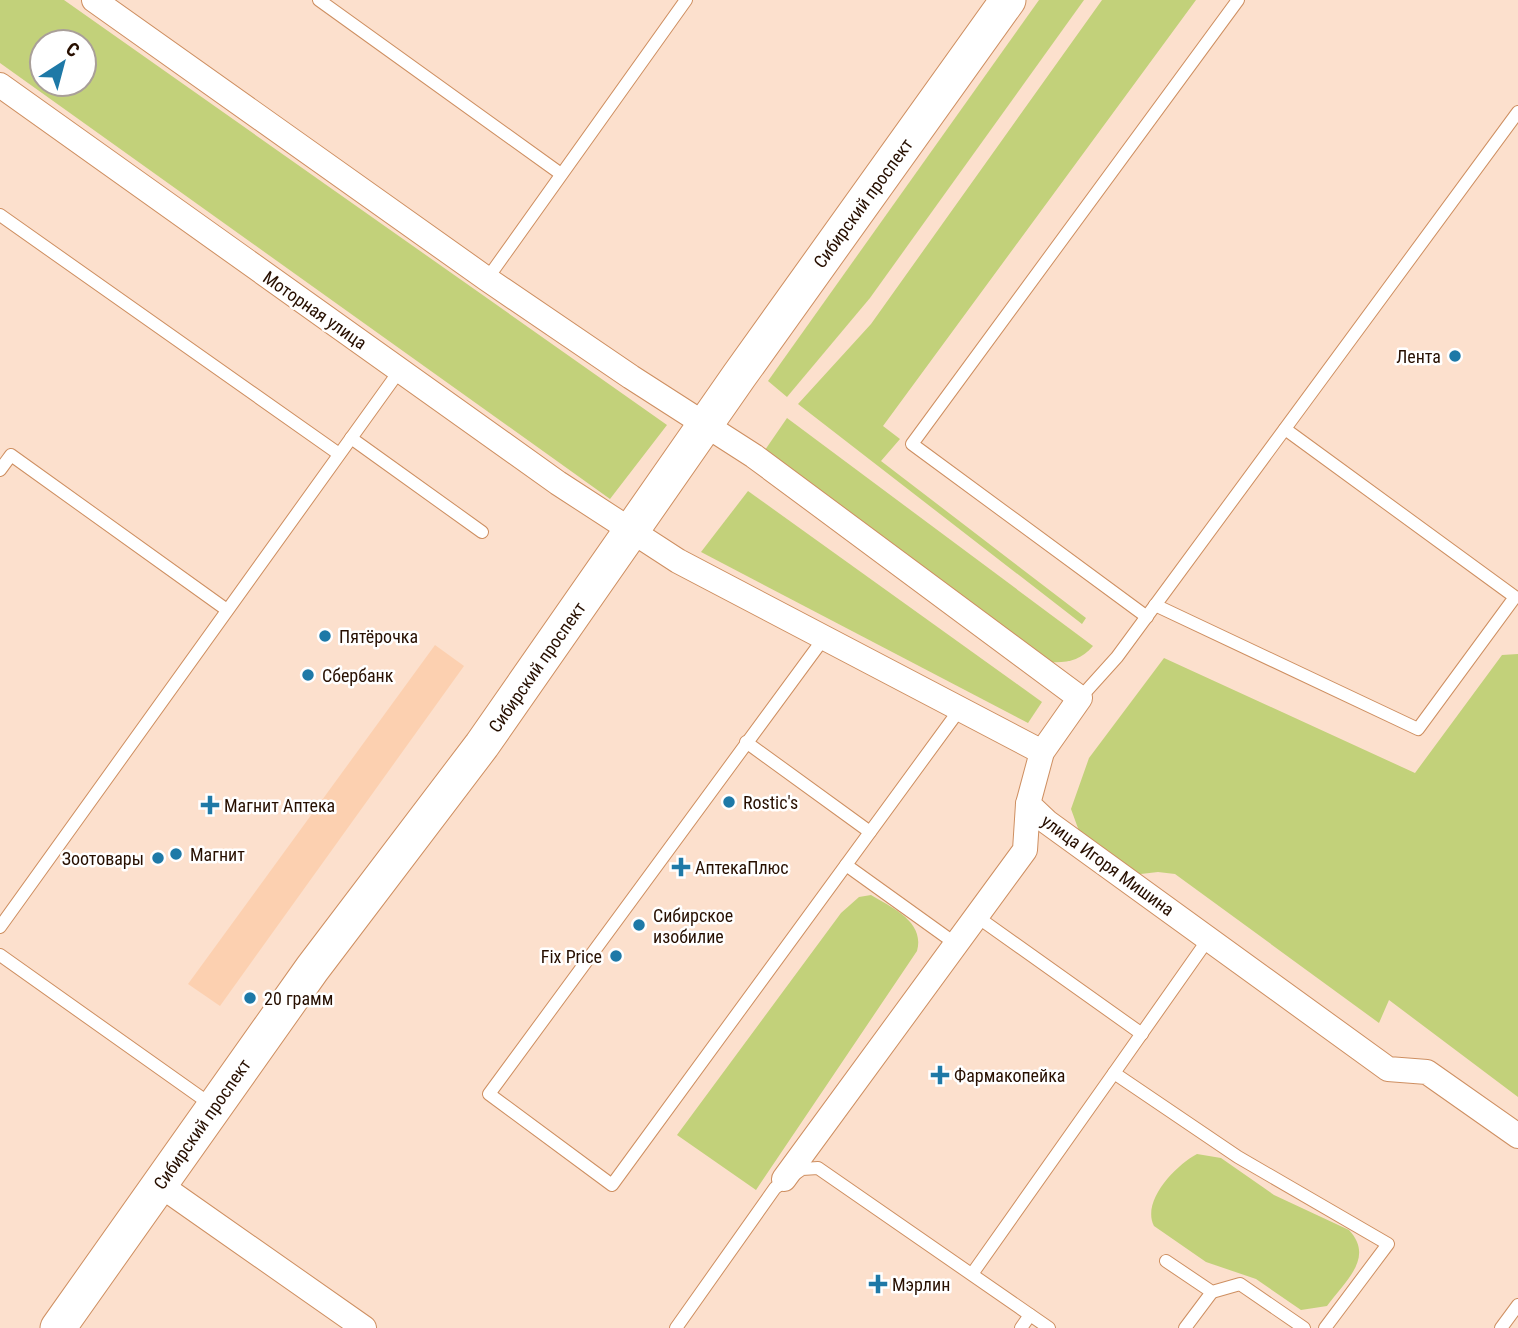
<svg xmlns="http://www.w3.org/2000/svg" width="1518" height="1328" font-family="'Roboto Condensed',sans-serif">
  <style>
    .built { fill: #fcd0b0 }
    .green { fill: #c2d17a; fill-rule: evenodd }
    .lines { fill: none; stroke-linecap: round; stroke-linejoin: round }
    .service-casing { stroke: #ce8f61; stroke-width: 14 }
    .minor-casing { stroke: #ce8f61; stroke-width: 26 }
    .secondary-casing { stroke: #ce8f61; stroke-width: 37 }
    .service { stroke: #fff; stroke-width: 12 }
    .minor { stroke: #fff; stroke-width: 24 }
    .secondary { stroke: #fff; stroke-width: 35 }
    .poi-dot { fill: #1e79a7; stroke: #fff; stroke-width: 2.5 }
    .labels { text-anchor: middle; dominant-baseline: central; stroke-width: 5; stroke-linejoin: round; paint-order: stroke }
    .street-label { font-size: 18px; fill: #270f00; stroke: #fff }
    .poi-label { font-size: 18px; fill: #270f00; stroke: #fff; text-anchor: start }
  </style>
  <rect width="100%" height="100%" fill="#fce0cd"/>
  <polygon class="built" points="435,645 464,666 220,1006 188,984"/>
  <g class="green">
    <path d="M 0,0 L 64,0 L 667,425 L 610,499 L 0,63 ZM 42,42 L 84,42 L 84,84 L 42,84 Z"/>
    <polygon points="1039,0 1084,0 870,298 787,397 768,381"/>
    <polygon points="1102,0 1196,0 883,426 900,439 881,461 1086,618 1082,624 798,404 871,324"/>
    <path d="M 787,418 L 1093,646 C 1080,661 1067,663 1049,662 L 765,450 Z"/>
    <polygon points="748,491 1042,702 1028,723 701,552"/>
    <polygon points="1518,654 1518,1097 1389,1000 1379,1023 1175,874 1158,872 1132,875 1083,842 1071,809 1089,758 1164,658 1415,773 1502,655"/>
    <path d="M 871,895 C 893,908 925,922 917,951 L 756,1190 L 677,1135 L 841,913 L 859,897 Z"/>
    <path d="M 1197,1154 L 1221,1158 L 1274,1195 L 1349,1230 C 1375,1258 1345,1281 1327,1306 L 1301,1310 L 1256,1279 L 1206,1262 L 1154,1226 C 1141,1201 1176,1165 1197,1154 Z"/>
  </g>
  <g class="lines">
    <g class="service-casing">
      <g id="service">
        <polyline points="319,0 561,174"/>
        <polyline points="0,215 339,454"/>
        <polyline points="487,279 686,0"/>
        <polyline points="351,438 482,532"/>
        <polyline points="0,470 11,455 227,610"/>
        <polyline points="1155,605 1418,729 1515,597 1285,429"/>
        <polyline points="1147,617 912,444 1238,0"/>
        <polyline points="824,638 489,1094 612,1185 960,709"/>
        <polyline points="1080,698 1117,657 1518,112"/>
        <polyline points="746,742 870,832"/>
        <polyline points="846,865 956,944"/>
        <polyline points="976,916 1142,1034"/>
        <polyline points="0,927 400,370"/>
        <polyline points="1209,938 1114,1073 1238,1157 1388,1244 1325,1328"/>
        <polyline points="0,955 213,1106"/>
        <polyline points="1166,1261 1212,1292 1240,1284 1304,1328"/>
        <polyline points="972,1274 1114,1073"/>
        <polyline points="676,1328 775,1188 802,1169 818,1168 1049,1328"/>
        <polyline points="1021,1328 1030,1315"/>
        <polyline points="1185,1328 1212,1292"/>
        <polyline points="1501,1328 1518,1305"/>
      </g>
    </g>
    <g class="minor-casing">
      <g id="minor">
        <polyline points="94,0 487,279 631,377 754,456 1080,698 1042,752 1028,804 1047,822 1388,1069 1427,1072 1518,1136"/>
        <polyline points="0,85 558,483 678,561 1042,752"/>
        <polyline points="784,1179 1025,850 1028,804"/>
        <polyline points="160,1185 364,1328"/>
      </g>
    </g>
    <g class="secondary-casing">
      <polyline id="secondary" points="58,1328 312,969 482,745 739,376 1008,0"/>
    </g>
    <use href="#service" class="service"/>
    <use href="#minor" class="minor"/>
    <use href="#secondary" class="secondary"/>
  </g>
  <g class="poi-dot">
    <circle cx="1455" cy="356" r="7"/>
    <circle cx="325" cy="636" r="7"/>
    <circle cx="308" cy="675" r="7"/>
    <circle cx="729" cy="802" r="7"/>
    <path d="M206.5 794.5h7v7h7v7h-7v7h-7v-7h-7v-7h7z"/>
    <circle cx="176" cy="854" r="7"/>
    <circle cx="158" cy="858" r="7"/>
    <path d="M677.5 856.5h7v7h7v7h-7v7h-7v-7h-7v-7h7z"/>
    <circle cx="639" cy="925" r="7"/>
    <circle cx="616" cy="956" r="7"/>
    <circle cx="250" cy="998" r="7"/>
    <path d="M936.5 1064.5h7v7h7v7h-7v7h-7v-7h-7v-7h7z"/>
    <path d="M874.5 1273.5h7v7h7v7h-7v7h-7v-7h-7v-7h7z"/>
  </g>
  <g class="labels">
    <g class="street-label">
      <text transform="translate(863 203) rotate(-54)">Сибирский проспект</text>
      <text transform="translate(315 310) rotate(35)">Моторная улица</text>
      <text transform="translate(537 667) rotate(-55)">Сибирский проспект</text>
      <text transform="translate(1108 865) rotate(36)">улица Игоря Мишина</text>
      <text transform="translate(202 1124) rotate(-55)">Сибирский проспект</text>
    </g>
    <g class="poi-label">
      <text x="1441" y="356" text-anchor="end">Лента</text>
      <text x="339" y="636">Пятёрочка</text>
      <text x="322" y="675">Сбербанк</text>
      <text x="743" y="802">Rostic's</text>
      <text x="224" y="805">Магнит Аптека</text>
      <text x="190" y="854">Магнит</text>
      <text x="144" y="858" text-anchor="end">Зоотовары</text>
      <text x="695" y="867">АптекаПлюс</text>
      <text x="653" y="915">Сибирское<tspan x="653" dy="21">изобилие</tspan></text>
      <text x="602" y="956" text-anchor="end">Fix Price</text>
      <text x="264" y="998">20 грамм</text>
      <text x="954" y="1075">Фармакопейка</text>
      <text x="892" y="1284">Мэрлин</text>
    </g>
  </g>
  <g transform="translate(63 63) rotate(36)"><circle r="33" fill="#ffffff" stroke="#a99f99" stroke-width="2"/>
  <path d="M0-5L12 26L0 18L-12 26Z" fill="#1e79a7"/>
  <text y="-10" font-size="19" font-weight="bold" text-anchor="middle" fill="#270f00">С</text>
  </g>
</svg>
